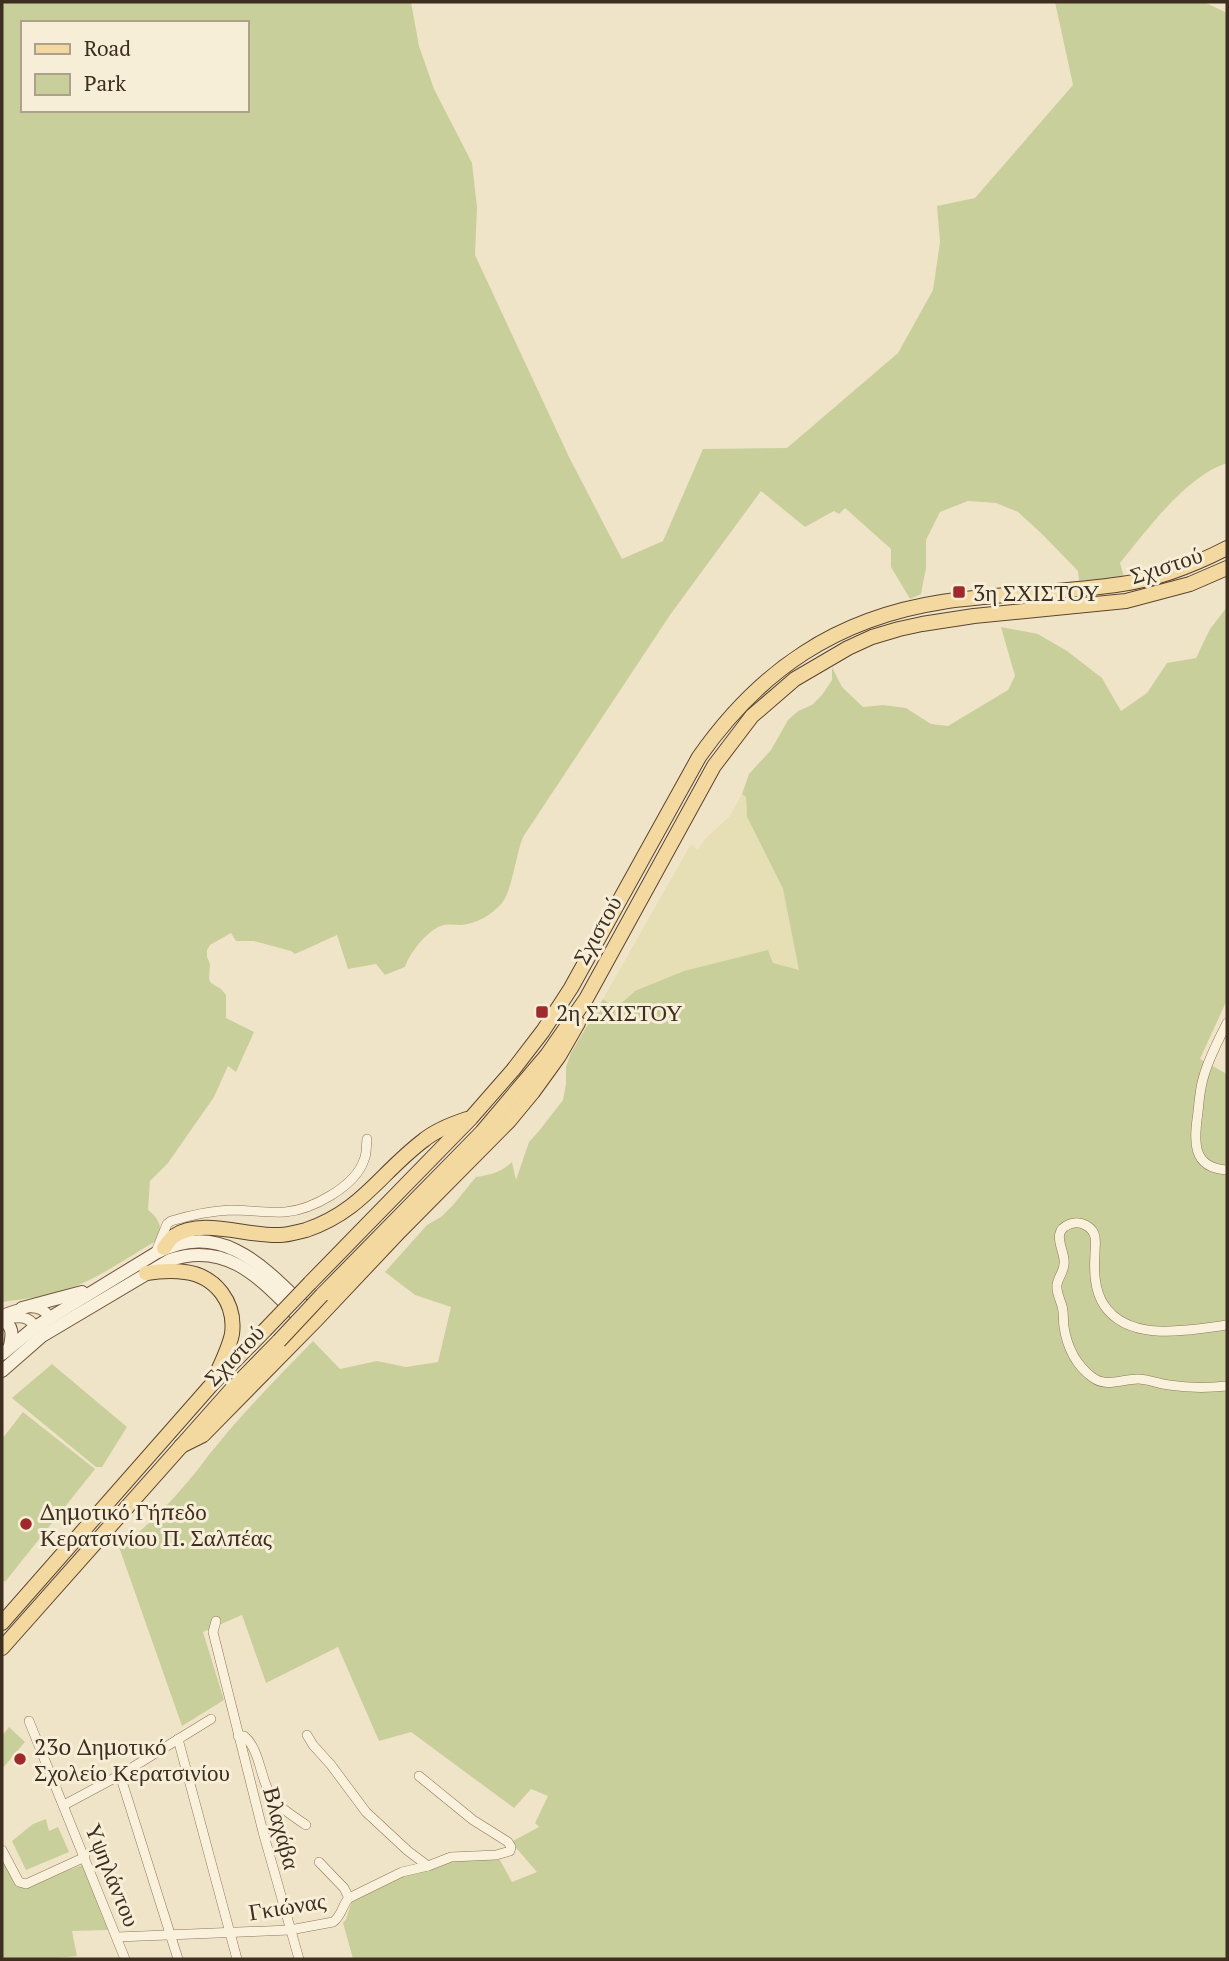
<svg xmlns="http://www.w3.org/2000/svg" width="1229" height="1961" font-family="'PT Serif',serif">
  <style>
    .farmland { fill: #e6deb5 }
    .green { fill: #c9cf9b; fill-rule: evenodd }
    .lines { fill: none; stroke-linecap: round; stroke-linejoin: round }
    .minor-casing { stroke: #8d765c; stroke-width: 10 }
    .tertiary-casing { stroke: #8d765c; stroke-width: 12 }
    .secondary-casing { stroke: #6f573f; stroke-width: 14 }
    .primary-casing { stroke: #5b4430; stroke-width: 16 }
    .minor { stroke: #faf1dc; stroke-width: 9 }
    .tertiary { stroke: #faf1dc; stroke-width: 10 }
    .secondary { stroke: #faf1dc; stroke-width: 12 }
    .primary { stroke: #f3d9a0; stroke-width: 14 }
    .primary-bridge-casing { stroke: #5b4430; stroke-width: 16; stroke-linecap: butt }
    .primary-bridge { stroke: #f3d9a0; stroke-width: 14 }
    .poi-dot { fill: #9e2a2b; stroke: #f7eed8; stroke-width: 2.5 }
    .labels { text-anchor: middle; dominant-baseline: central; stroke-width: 6; stroke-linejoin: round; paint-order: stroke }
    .street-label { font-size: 23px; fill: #3d2e20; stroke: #f7eed8 }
    .poi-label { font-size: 23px; fill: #3d2e20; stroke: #f7eed8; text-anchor: start }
  </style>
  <rect width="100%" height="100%" fill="#f0e4c8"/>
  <polygon class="farmland" points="742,794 746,796 747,817 783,889 800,971 773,963 768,950 635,991 616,1008 603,999 691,844 698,850 705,839 730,816"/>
  <g class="green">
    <path d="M 2,2 L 411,2 L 419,46 L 434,89 L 472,163 L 477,207 L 475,255 L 569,457 L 622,559 L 663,541 L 703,449 L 787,448 L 898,353 L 933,290 L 940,242 L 937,206 L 975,198 L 1073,85 L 1055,2 L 1204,2 L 1227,13 L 1227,463 C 1186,476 1147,530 1120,563 L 1124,577 L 1079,581 L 1078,571 L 1042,534 L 1018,512 L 996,503 L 968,501 L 940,512 L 926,540 L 926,568 L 921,594 L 910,599 L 891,567 L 891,549 L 845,508 L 839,514 L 834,511 L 805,527 L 761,491 L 670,615 L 523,837 C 516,854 512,891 502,903 C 492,915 476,924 461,925 C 455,925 449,924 444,925 C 429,928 410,952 405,967 L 385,975 L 376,964 L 348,969 L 337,935 L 295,954 L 291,951 L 254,941 L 236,941 L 231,933 L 210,945 L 207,950 L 207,957 L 210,964 L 209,979 L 211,983 L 221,989 L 226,995 L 226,1018 L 254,1032 L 236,1072 L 228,1066 L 214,1097 L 168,1163 L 150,1181 L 148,1210 C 158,1217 161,1225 161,1238 C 133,1254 101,1277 71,1288 C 49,1296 25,1299 2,1302 ZM 23,23 L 247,23 L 247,110 L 23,110 Z"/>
    <path d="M 1227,607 L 1227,1000 L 1200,1059 L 1227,1074 L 1227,1959 L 353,1959 L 343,1923 L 346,1919 L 352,1901 L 402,1877 L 458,1859 L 500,1860 L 512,1882 L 537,1872 L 511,1842 L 539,1827 L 535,1823 L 548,1796 L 531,1789 L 514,1808 L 411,1732 L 379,1741 L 338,1647 L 266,1683 L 242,1615 L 203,1632 L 224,1700 L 182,1726 L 119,1547 C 147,1528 169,1504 190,1479 C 200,1468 207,1456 217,1445 C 247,1408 280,1375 313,1341 L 340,1369 L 377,1361 L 406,1367 L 438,1362 L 451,1307 L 415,1295 L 385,1272 L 427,1225 L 441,1217 L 453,1205 L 476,1177 C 491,1175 501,1172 512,1162 L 516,1180 L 529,1142 L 539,1131 L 563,1100 L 566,1084 L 566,1067 L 571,1053 L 603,999 L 616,1008 L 635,991 L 684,971 L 768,950 L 773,963 L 799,970 L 783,889 L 747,817 L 746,797 L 742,794 L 749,774 L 771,750 L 788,720 L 798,711 L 812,705 L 822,695 L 832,680 L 832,667 L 842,687 L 863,707 L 883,705 L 906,708 L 931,724 L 948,726 L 1008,690 L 1015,676 L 1001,627 L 1038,634 L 1067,651 L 1102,678 L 1121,711 L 1147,693 L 1167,663 L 1196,658 L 1210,629 Z"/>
    <polygon points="52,1364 127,1427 102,1467 96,1467 12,1398"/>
    <polygon points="23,1412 95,1469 5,1582 2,1579 2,1439"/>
    <polygon points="9,1727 25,1742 2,1769 2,1736"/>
    <polygon points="46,1819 49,1831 58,1827 69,1852 26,1870 12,1841 33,1824"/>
    <polygon points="2,1858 23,1888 82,1865 108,1930 72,1931 77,1956 46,1959 2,1959"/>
  </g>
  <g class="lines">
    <g class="minor-casing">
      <g id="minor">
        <path d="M 1227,1023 C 1218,1041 1208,1059 1203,1079 C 1200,1089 1199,1101 1198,1112 C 1194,1140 1191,1168 1227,1170"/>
        <path d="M 157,1249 L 167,1224 L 171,1221 C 191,1215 210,1211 230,1210 C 249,1210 267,1213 285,1212 C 311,1210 355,1187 364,1160 C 367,1154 366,1146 367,1139"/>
        <path d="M 1227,1325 C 1188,1330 1129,1343 1104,1305 C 1094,1290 1094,1270 1095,1253 C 1095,1248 1096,1243 1095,1237 C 1093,1227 1081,1220 1070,1224 C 1051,1231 1063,1247 1064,1260 C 1066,1270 1058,1276 1057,1285 C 1056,1292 1060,1299 1062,1306 C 1064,1313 1063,1320 1064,1327 C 1067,1346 1076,1365 1092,1377 C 1106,1388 1122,1379 1138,1379 C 1148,1379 1158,1384 1169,1385 C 1188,1388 1208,1388 1227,1386"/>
        <polyline points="216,1621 213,1632 263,1832 299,1959"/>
        <polyline points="29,1721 125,1959"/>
        <path d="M 238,1736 L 244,1736 C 259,1748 260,1775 269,1792 C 276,1806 293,1816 306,1825"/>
        <polyline points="178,1739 237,1959"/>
        <polyline points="120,1775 178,1959"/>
        <polyline points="419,1776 473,1820 508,1842 511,1847 510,1851 496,1855 451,1857 428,1866"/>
        <polyline points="64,1805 120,1775 211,1719"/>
        <polyline points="2,1850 19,1882 26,1884 85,1857"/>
        <polyline points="319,1862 344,1888 349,1898"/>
        <path d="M 117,1937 L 290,1930 L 333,1922 C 342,1916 342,1905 349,1898 L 402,1872 L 428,1866 L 408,1851 L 366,1812 L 331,1765 L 313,1745 L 307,1735"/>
      </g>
    </g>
    <g class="tertiary-casing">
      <g id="tertiary">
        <path d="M 2,1315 C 17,1309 40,1300 49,1317"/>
        <path d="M 4,1319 C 17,1317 28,1314 35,1327"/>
      </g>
    </g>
    <g class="secondary-casing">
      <g id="secondary">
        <polyline points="22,1308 82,1292"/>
        <path d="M 2,1320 C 14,1326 12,1335 10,1346"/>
        <path d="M 2,1354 L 35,1327 L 156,1253 C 225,1216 270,1274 315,1317"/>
        <path d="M 2,1371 L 42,1336 L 170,1260 C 232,1239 266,1286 306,1324"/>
      </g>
    </g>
    <g class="primary-casing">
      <g id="primary">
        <path d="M 164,1248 C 167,1244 170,1239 174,1236 C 202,1217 248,1237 280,1235 C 288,1235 297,1232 306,1230 C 362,1211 380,1173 424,1140 C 436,1130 452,1124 467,1119"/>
        <path d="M 146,1273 C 159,1271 172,1270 185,1272 C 216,1276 236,1303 232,1334 C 229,1348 222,1362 216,1375"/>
        <path d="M 310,1283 L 471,1118 L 513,1070 L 543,1031 L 571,988 L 699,757 C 760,670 837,618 942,602 C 1002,593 1062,593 1122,584 C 1159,579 1194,565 1227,548"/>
        <polyline points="322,1295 482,1132 547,1055 586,999 714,766 752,716 795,679 848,648 872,637 899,629 922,624 974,616 1126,601 1190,584 1227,568"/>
        <polyline points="181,1446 203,1435 317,1319 400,1231 509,1121 533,1092 559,1056 578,1023"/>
        <polyline points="2,1623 213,1383 265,1330"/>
        <polyline points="2,1648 231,1390 279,1341"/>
      </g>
    </g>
    <use href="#minor" class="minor"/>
    <use href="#tertiary" class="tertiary"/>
    <use href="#secondary" class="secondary"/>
    <use href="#primary" class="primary"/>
    <g class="primary-bridge-casing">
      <g id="primary-bridge">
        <polyline points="265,1330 310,1283"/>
        <polyline points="279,1341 322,1295"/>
      </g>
    </g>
    <use href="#primary-bridge" class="primary-bridge"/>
  </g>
  <g class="poi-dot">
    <rect x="952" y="585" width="14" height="14" rx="3.5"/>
    <rect x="535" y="1005" width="14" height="14" rx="3.5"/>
    <circle cx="26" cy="1524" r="7"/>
    <circle cx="20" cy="1759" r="7"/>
  </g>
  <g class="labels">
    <g class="street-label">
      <text transform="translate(1166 565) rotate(-18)">Σχιστού</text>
      <text transform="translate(597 930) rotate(-61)">Σχιστού</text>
      <text transform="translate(234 1355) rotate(-46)">Σχιστού</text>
      <text transform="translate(282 1828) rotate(75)">Βλαχάβα</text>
      <text transform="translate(113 1875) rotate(68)">Υψηλάντου</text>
      <text transform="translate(287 1906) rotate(-9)">Γκιώνας</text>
    </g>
    <g class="poi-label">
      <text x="973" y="592">3η ΣΧΙΣΤΟΥ</text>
      <text x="556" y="1012">2η ΣΧΙΣΤΟΥ</text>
      <text x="40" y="1511">Δημοτικό Γήπεδο<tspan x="40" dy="26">Κερατσινίου Π. Σαλπέας</tspan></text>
      <text x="34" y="1746">23o Δημοτικό<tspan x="34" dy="26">Σχολείο Κερατσινίου</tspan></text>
    </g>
  </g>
  <rect width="1229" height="1961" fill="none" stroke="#3d2e20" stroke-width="7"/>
  <rect x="21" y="21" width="228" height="91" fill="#f7eed8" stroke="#ada18e" stroke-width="2"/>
  <rect x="35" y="44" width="35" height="10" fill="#f3d9a0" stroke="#ada18e" stroke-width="2"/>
  <text x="84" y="56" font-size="21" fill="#3d2e20">Road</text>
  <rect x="35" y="74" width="35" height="21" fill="#c9cf9b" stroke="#ada18e" stroke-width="2"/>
  <text x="84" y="91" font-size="21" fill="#3d2e20">Park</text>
</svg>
